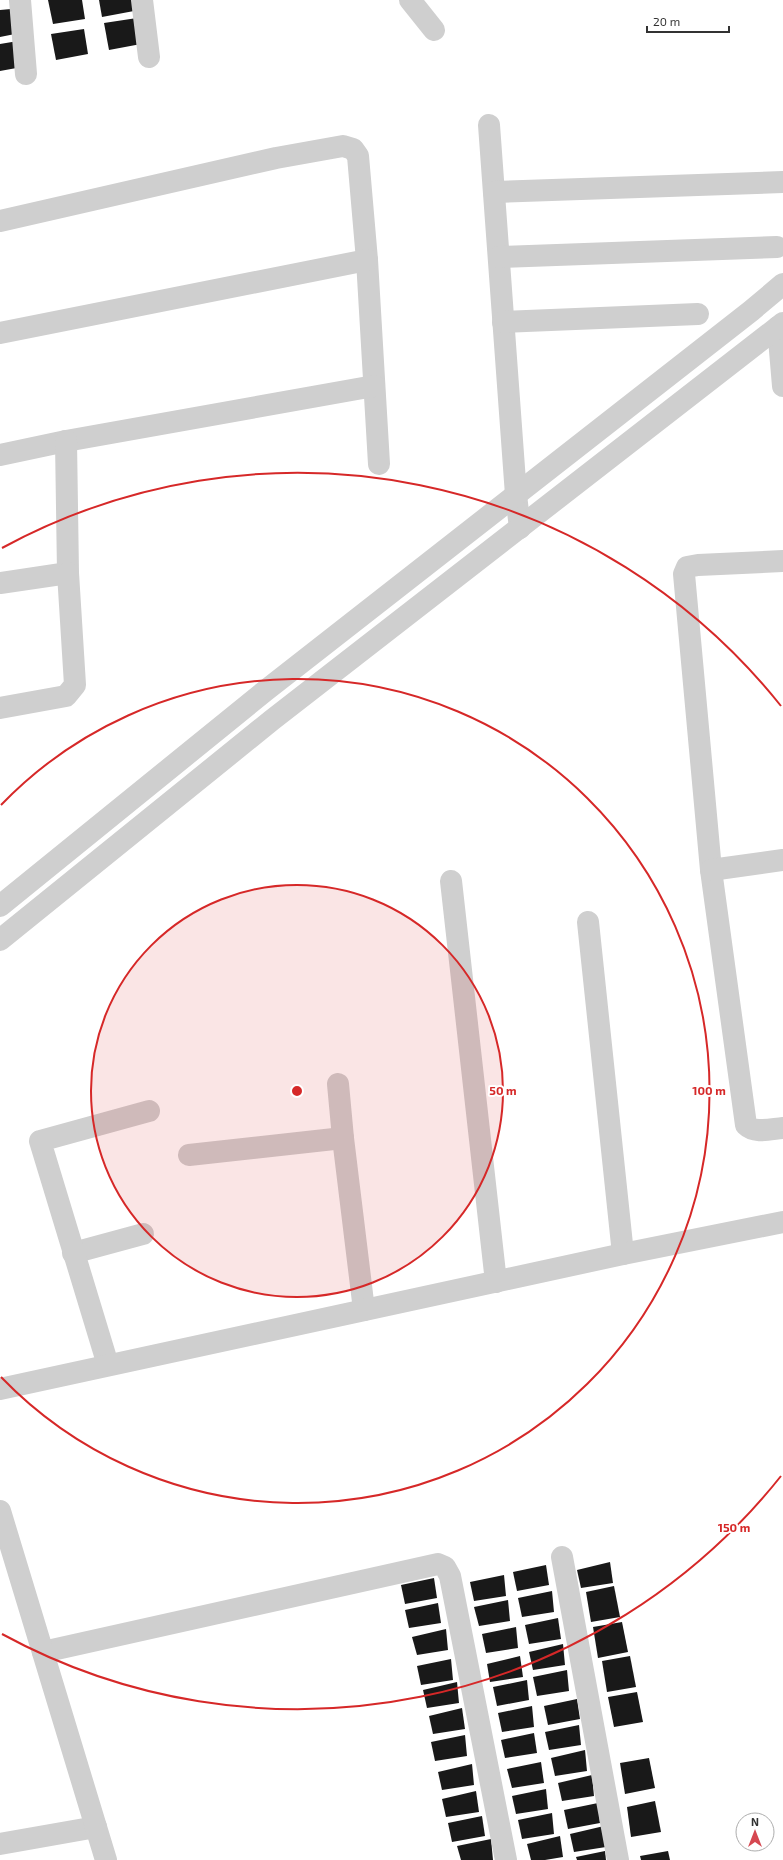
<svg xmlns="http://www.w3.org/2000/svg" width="783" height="1860" font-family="'Exo 2',sans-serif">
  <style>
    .building { fill: #191919 }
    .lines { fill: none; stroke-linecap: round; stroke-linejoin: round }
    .minor { stroke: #cfcfcf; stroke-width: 22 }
    .tertiary { stroke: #cfcfcf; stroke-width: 22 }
    .ring { fill: none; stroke: #d62828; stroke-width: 2 }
    .centre { fill: #d62828; stroke: #fff; stroke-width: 2 }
    .ring-label { font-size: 12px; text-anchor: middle; font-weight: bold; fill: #d62828; stroke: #fff; stroke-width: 4; stroke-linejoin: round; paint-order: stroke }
  </style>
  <rect width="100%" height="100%" fill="#fff"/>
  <g class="building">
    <polygon points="48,0 82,0 85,19 53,24"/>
    <polygon points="99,0 133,0 134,11 102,17"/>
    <polygon points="11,9 15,34 0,37 0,10"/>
    <polygon points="137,18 141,44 109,50 104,23"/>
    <polygon points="84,29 88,54 56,60 51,34"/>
    <polygon points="18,41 22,67 0,71 0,44"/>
    <polygon points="610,1562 613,1583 581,1588 577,1570"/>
    <polygon points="546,1565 549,1585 517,1591 513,1572"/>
    <polygon points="504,1575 506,1596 474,1601 470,1582"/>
    <polygon points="434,1578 437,1598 405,1604 401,1585"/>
    <polygon points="614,1586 620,1617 591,1622 586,1592"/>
    <polygon points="552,1591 554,1612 522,1617 518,1598"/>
    <polygon points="508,1600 510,1621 479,1626 474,1607"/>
    <polygon points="438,1603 441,1623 409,1628 405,1610"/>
    <polygon points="558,1618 561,1639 529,1644 525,1625"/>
    <polygon points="622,1622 628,1652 598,1658 593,1627"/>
    <polygon points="516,1627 518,1648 486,1653 482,1634"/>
    <polygon points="446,1629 448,1650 417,1655 412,1637"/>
    <polygon points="563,1644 565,1665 533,1670 529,1652"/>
    <polygon points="520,1656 523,1677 490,1682 487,1664"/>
    <polygon points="630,1656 636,1687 607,1692 602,1661"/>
    <polygon points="451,1659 453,1680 421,1685 417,1666"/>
    <polygon points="567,1670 569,1691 537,1696 533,1677"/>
    <polygon points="527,1680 529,1700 497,1706 493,1687"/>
    <polygon points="457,1682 459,1703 427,1708 423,1690"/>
    <polygon points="637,1692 643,1722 614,1727 608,1697"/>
    <polygon points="577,1699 580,1719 548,1725 544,1706"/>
    <polygon points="532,1706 534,1727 502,1732 498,1713"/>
    <polygon points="462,1708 465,1729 433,1734 429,1716"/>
    <polygon points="579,1725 581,1745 549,1750 545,1732"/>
    <polygon points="534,1733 537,1753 505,1758 501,1740"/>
    <polygon points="465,1735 467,1756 435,1761 431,1742"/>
    <polygon points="585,1750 587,1771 555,1776 551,1758"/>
    <polygon points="649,1758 655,1788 625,1794 620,1763"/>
    <polygon points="541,1762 544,1783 512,1788 507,1769"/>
    <polygon points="472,1764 474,1785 442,1790 438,1772"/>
    <polygon points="592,1775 594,1796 562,1801 558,1783"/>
    <polygon points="546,1789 548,1809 516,1814 512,1796"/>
    <polygon points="476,1791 479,1812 446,1817 442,1799"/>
    <polygon points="655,1801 661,1832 631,1837 627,1807"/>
    <polygon points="598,1803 600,1823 568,1829 564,1810"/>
    <polygon points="552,1813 554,1834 522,1839 518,1820"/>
    <polygon points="482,1816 485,1836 452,1842 448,1823"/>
    <polygon points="604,1826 606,1847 574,1852 570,1834"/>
    <polygon points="560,1836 563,1857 545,1860 531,1860 527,1844"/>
    <polygon points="491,1839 493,1860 461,1860 457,1846"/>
    <polygon points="605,1851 606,1860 577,1860 576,1857"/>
    <polygon points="668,1851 670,1860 641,1860 640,1856"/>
  </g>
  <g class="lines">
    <g class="minor">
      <polyline points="20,0 26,74"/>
      <polyline points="142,0 149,57"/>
      <polyline points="410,0 434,30"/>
      <polyline points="489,125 516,495 520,528"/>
      <polyline points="494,192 783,182"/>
      <polyline points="0,221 276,158 343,146 353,149 358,156 367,260 379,464"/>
      <polyline points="499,257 777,247"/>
      <polyline points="503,322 698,314"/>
      <polyline points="778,327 783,386"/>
      <polyline points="0,333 367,260"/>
      <polyline points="0,455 66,441 374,386"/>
      <path d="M 783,561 L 698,565 L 687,567 L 684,574 L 711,870 L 746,1125 C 755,1134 771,1129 783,1128"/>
      <polyline points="0,583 68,573 66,441"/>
      <polyline points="0,708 66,696 75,685 68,573"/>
      <polyline points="711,870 783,860"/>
      <polyline points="451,881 496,1282"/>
      <polyline points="588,922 623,1254"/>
      <polyline points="338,1084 343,1138"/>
      <polyline points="189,1155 343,1138 364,1310"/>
      <polyline points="73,1253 143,1234"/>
      <polyline points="108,1365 40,1141 149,1111"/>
      <polyline points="0,1389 623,1254 783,1222"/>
      <polyline points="562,1557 618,1860"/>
      <polyline points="43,1652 438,1564 445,1567 450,1576 506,1860"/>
      <polyline points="0,1844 96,1827"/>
    </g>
    <g class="tertiary">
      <polyline points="0,906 265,691 751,311 783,284"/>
      <polyline points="0,940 272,720 783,323"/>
      <polyline points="0,1511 106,1860"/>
    </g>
  </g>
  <circle cx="297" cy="1091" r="206" fill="#d62828" fill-opacity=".12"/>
  <g class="ring">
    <circle cx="297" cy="1091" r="206"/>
    <path d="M1 805A412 412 0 1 1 1 1377"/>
    <path d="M781 1476A618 618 0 0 1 2 1634M2 548A618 618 0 0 1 781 706"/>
  </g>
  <circle cx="297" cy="1091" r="6" class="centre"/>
  <g class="ring-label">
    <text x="503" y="1095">50 m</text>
    <text x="709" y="1095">100 m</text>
    <text x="734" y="1532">150 m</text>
  </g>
  <g transform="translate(755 1832)"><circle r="19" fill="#ffffff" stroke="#adadad"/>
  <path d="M0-3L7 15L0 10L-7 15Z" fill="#d64851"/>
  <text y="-6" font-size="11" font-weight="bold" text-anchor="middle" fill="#323232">N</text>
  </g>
  <path d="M647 26v6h82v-6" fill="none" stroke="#323232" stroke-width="2"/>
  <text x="653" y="26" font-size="12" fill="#323232" stroke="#ffffff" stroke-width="3" paint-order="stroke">20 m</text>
</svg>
